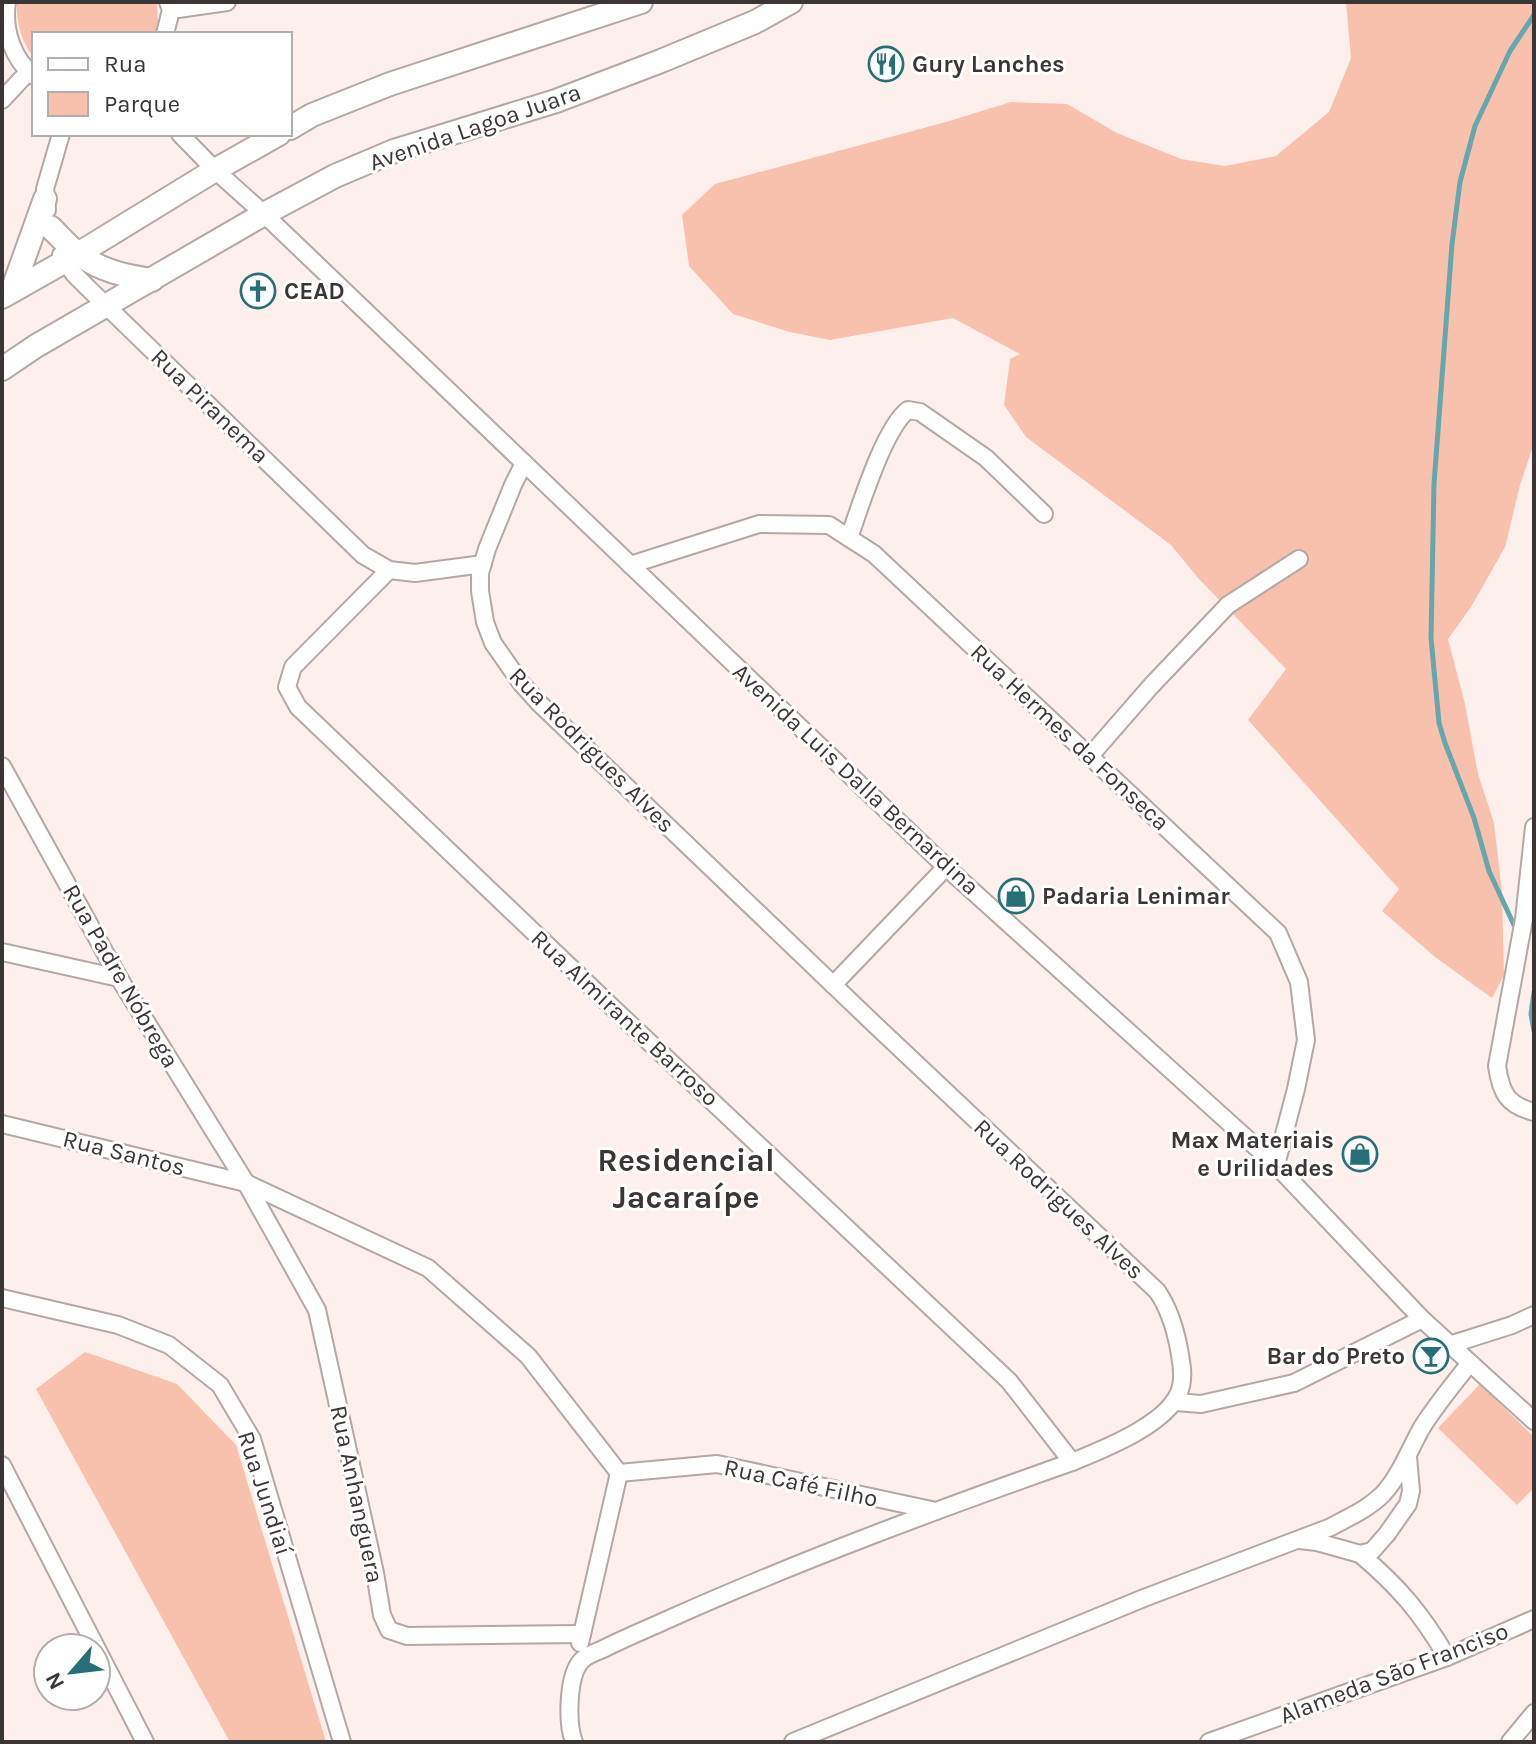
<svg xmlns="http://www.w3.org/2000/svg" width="1536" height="1744" font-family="Karla,sans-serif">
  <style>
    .green { fill: #f8c1ae }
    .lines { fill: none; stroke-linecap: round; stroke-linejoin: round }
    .stream { stroke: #66a7ad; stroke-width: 5 }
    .street-casing { stroke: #b4a8a4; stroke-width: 20 }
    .secondary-casing { stroke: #b4a8a4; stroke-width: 26 }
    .street { stroke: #fff; stroke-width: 16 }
    .secondary { stroke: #fff; stroke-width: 22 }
    .labels { text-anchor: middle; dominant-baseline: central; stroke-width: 6; stroke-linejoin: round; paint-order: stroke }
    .poi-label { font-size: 24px; font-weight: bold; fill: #3b3635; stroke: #fff; text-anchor: start }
    .street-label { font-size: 24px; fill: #3b3635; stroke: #fff }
    .district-label { font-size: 32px; font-weight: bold; fill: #3b3635; stroke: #fff }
  </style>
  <rect width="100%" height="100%" fill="#fdf0ec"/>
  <g class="green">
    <path d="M 17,2 L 157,2 L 158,23 L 155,34 L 34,34 L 34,58 C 21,41 16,23 17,2 Z"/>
    <polygon points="1346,2 1534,2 1534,443 1520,485 1505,547 1471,607 1448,639 1465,704 1478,774 1494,823 1502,892 1504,975 1492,998 1435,957 1382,911 1399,889 1248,720 1286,669 1198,578 1171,545 1026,437 1004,405 1010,359 1020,354 953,318 830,340 790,332 733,314 689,266 682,215 715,184 946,122 1011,102 1067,104 1117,133 1181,159 1225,166 1276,156 1329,112 1351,58"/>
    <polygon points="85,1352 177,1384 236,1445 326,1742 230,1742 36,1389"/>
    <polygon points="1480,1384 1534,1437 1534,1488 1517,1505 1438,1428"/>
  </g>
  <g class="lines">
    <g class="stream">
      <polyline points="1514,925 1489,871 1474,818 1445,743 1439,723 1431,638 1434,484 1452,244 1460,182 1475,126 1510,51 1534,15"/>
      <polyline points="1534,992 1531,1014 1534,1031"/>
    </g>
    <g class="street-casing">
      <g id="street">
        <path d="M 7,2 C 3,28 12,59 34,76"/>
        <polyline points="171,10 227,2"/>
        <polyline points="165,34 171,10 168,2"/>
        <polyline points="2,100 28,72"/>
        <polyline points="180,134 215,170 264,214 946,867 1276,1165 1422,1319 1534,1421"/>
        <polyline points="47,210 45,189 61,134"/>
        <polyline points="61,255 74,274 90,290 363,555 389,570 415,573 483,564"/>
        <path d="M 524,463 L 513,485 L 487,549 L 480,573 L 480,591 L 485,622 L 493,643 L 521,683 L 539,703 L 872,1022 L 1157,1291 C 1169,1308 1175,1328 1179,1349 C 1181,1361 1184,1374 1181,1386 C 1174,1422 1104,1449 1072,1462 C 936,1510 801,1560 669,1619 C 647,1629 625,1638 603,1649 C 596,1652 587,1655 582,1660 C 567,1675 567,1724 574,1742"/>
        <path d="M 849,538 C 860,507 884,428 908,410 L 920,412 L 986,458 L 1044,514"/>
        <polyline points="630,565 759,524 829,525 874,554 1278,933 1299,982 1306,1040 1296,1089 1276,1165"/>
        <polyline points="389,570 293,667 287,687 298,707 613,1008 1009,1381 1072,1462"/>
        <polyline points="1090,756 1151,686 1228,605 1299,559"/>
        <polyline points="2,766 119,978 246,1183 317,1310 375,1573 382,1615 389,1630 407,1636 582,1634"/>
        <path d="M 1534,827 L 1524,919 L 1497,1066 C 1501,1093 1507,1105 1534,1112"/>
        <polyline points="2,952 119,978"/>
        <polyline points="833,985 946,867"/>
        <polyline points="2,1124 246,1183 428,1268 528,1356 619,1473"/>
        <polyline points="2,1298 118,1325 169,1345 220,1385 252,1439 342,1742"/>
        <polyline points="1449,1345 1512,1325 1534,1315"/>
        <polyline points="1175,1402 1201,1404 1294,1383 1422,1319"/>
        <polyline points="2,1465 145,1742"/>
        <polyline points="619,1473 717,1464 936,1511"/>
        <polyline points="1299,1540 1317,1542 1360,1554 1372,1551 1387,1534 1408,1504 1411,1491 1408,1457"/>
        <path d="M 1360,1554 C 1399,1587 1421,1613 1447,1657"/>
        <polyline points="580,1643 619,1473"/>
        <path d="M 793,1742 L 1144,1598 L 1331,1527 C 1349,1517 1368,1509 1383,1494 C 1400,1475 1409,1451 1421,1429 C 1435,1406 1453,1385 1469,1364"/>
        <polyline points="1209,1742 1447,1657 1534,1619"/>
        <polyline points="1510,1742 1534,1713"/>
      </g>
    </g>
    <g class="secondary-casing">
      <g id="secondary">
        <polyline points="290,128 312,115 390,84 641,2"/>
        <path d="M 50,227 C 60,236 68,247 79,254 C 100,271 126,276 152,280"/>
        <polyline points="12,291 45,199"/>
        <polyline points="2,297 78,254 215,170 279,134"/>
        <polyline points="2,369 36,346 264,214 335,176 394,151 556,101 661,61 755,22 791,2"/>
      </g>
    </g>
    <use href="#street" class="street"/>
    <use href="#secondary" class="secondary"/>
  </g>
  <defs>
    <g id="restaurant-ring" transform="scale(1.8)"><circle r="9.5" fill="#fff" stroke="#257076" stroke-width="1.5"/><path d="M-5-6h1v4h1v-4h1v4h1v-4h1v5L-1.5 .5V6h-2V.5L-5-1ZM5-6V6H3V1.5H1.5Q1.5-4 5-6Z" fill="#257076"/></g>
    <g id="church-ring" transform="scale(1.8)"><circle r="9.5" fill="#fff" stroke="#257076" stroke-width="1.5"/><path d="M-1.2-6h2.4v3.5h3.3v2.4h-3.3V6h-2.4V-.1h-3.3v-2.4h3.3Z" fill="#257076"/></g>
    <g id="shop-ring" transform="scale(1.8)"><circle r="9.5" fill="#fff" stroke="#257076" stroke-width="1.5"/><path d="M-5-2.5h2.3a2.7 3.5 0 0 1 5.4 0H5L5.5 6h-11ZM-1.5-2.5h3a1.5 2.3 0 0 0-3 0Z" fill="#257076"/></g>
    <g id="bar-ring" transform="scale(1.8)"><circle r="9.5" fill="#fff" stroke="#257076" stroke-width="1.5"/><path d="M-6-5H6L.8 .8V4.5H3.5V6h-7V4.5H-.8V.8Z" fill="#257076"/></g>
  </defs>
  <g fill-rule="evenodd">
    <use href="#restaurant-ring" x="886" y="64"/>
    <use href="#church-ring" x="258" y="291"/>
    <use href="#shop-ring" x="1016" y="896"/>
    <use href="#shop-ring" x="1360" y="1154"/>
    <use href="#bar-ring" x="1431" y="1356"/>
  </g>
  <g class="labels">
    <g class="poi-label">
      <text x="912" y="64">Gury Lanches</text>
      <text x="284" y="291">CEAD</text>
      <text x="1042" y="896">Padaria Lenimar</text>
      <text x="1334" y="1140" text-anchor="end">Max Materiais<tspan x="1334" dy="28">e Urilidades</tspan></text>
      <text x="1405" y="1356" text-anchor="end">Bar do Preto</text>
    </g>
    <g class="street-label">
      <text transform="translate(475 127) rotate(-19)">Avenida Lagoa Juara</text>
      <text transform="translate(210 406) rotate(44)">Rua Piranema</text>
      <text transform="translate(1070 737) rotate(43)">Rua Hermes da Fonseca</text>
      <text transform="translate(592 750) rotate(45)">Rua Rodrigues Alves</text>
      <text transform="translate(856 779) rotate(43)">Avenida Luis Dalla Bernardina</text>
      <text transform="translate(121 976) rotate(60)">Rua Padre Nóbrega</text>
      <text transform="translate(625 1018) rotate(43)">Rua Almirante Barroso</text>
      <text transform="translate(124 1153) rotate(14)">Rua Santos</text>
      <text transform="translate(1059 1199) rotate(43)">Rua Rodrigues Alves</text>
      <text transform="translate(801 1483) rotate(12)">Rua Café Filho</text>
      <text transform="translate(265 1493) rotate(72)">Rua Jundiaí</text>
      <text transform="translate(357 1494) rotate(78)">Rua Anhanguera</text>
      <text transform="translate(1394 1673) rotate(-21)">Alameda São Franciso</text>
    </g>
    <g class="district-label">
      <text x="686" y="1160">Residencial<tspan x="686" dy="37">Jacaraípe</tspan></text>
    </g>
  </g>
  <rect width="1536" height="1744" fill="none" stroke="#3b3635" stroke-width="8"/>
  <rect x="32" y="32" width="260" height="104" fill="#ffffff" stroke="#b1afae" stroke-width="2"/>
  <rect x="48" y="58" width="40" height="12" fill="#ffffff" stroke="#b1afae" stroke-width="2"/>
  <text x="104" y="72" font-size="24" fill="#3b3635">Rua</text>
  <rect x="48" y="92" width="40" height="24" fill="#f8c1ae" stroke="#b1afae" stroke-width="2"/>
  <text x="104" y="112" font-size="24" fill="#3b3635">Parque</text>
  <g transform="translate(72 1672) rotate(242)"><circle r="38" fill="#ffffff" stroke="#b1afae" stroke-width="2"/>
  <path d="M0-6L14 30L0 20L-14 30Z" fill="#257076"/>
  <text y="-12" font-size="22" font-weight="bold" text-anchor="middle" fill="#3b3635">N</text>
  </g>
</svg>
